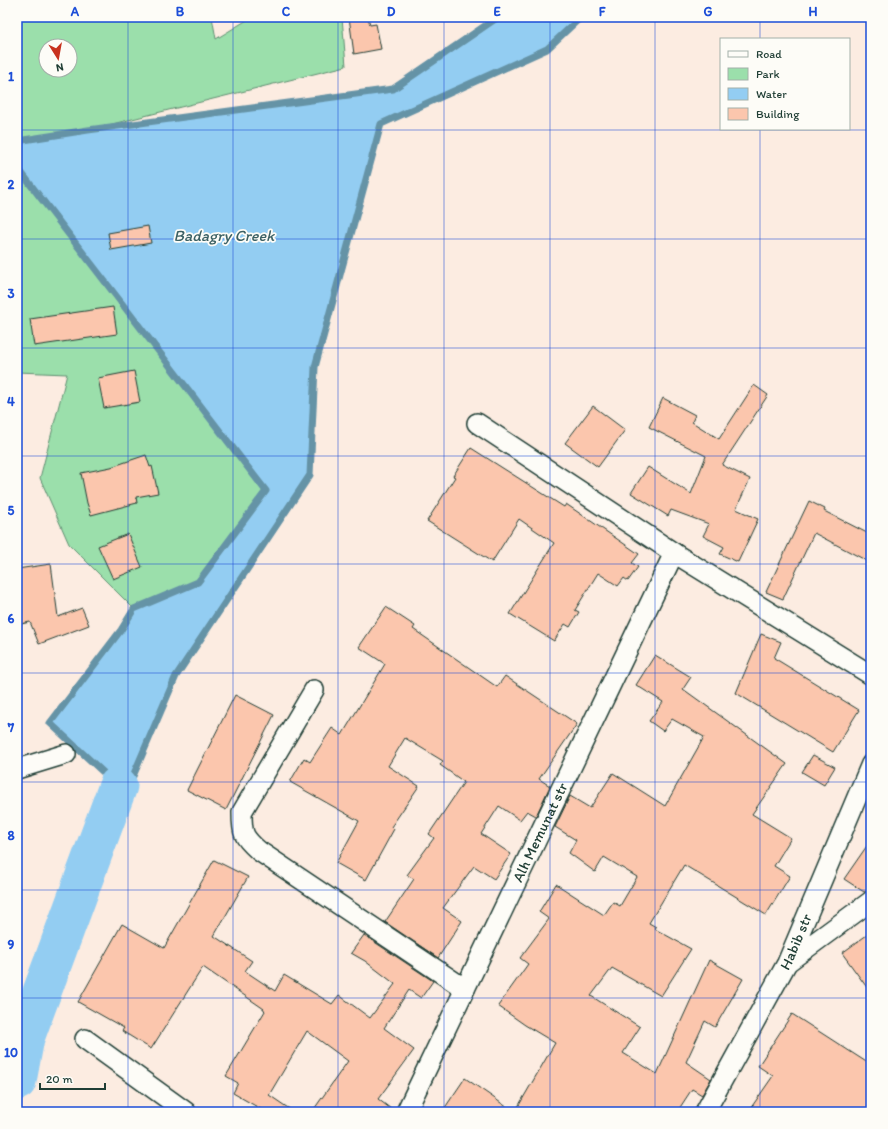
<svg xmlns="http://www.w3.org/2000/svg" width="888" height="1129" font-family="Itim,sans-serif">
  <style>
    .green { fill: #9bdfab; stroke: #5d8e70; fill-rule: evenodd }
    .water { fill: #93cdf2; stroke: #6593a6 }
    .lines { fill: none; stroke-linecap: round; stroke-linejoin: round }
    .stream { stroke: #6593a6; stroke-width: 7 }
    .river { stroke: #93cdf2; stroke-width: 39 }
    .building { fill: #fbc6ad; stroke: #1f3d34 }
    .minor-casing { stroke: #1f3d34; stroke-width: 22 }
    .minor { stroke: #fdfcf7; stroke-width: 19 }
    .grid { fill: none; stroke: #1d4ed8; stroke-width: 1; stroke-opacity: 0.55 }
    .labels { text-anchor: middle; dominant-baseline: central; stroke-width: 3.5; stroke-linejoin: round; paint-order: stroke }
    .street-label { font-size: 15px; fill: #1f3d34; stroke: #fdfcf7 }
    .water-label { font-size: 16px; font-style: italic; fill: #3c6164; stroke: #fdfcf7 }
    .neatline { fill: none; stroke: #1d4ed8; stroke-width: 1.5 }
    .grid-label { font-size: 13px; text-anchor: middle; font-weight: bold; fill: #1d4ed8 }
  </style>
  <rect width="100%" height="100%" fill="#fcece1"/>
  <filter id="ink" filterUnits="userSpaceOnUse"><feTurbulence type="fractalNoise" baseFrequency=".025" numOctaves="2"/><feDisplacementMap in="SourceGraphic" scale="8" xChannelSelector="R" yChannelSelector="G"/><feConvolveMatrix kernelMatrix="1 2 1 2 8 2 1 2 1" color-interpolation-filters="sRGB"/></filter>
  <g filter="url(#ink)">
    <g class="green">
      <path d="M 17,17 L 212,17 L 216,39 L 252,17 L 342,17 L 346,66 L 88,130 L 17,141 ZM 46,46 L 70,46 L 70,70 L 46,70 Z"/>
      <polygon points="17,167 266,491 198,582 134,609 69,544 40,478 67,374 17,372"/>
    </g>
    <polygon class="water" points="498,17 581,17 547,49 381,124 315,367 310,475 176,676 124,797 118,786 50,723 121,630 134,609 198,582 266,491 17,167 17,141 88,130 393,89"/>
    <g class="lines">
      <g class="stream">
        <polyline points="17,141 88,130 393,89 498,17"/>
        <polyline points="17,167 266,491 198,582 134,609 121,630 50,723 118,786 124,797 176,676 310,475 315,367 381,124 547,49 581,17"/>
      </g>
      <polyline class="river" points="17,1081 25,1038 118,786"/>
    </g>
    <g class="building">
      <polygon points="349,17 368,17 370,25 376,24 381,49 354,54"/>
      <polygon points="148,226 151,243 111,250 108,233"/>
      <polygon points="113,307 117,334 34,346 30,319"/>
      <polygon points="134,371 140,402 104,408 98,378"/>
      <polygon points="754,385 768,395 722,465 750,479 736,509 758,519 738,562 720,554 724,547 703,536 709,524 671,510 668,516 631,493 648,467 691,494 706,456 649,427 663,398 695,415 692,422 719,439"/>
      <polygon points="593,406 625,430 598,467 565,443"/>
      <polygon points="471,448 564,507 566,504 639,554 632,563 638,567 628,581 624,578 618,586 598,573 575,610 579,612 570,627 565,624 554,641 510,614 554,543 519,519 492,562 427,521 455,477 453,476"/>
      <polygon points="146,455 150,467 152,466 158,493 136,497 137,503 91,515 87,503 81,473 111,467"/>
      <polygon points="809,501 825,509 824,511 871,535 871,563 814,533 783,599 766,592"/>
      <polygon points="128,534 142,567 113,579 98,546"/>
      <polygon points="51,564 58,617 82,608 89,625 39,644 30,622 17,625 17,569"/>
      <polygon points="386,607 415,626 413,629 497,687 505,676 577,724 539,779 550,786 536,816 527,811 520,820 499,806 481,834 511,854 494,879 474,866 443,908 462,921 438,958 385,922 414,879 407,875 434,838 429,834 464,782 440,765 443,761 405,738 388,766 419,786 391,827 394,829 366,880 336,863 359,821 290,782 304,758 310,762 332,728 342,735 385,664 359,647"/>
      <polygon points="761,634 781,642 774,658 859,710 833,752 736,693"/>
      <polygon points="655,655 691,677 683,689 787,764 752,814 791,838 774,866 790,876 766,915 684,865 649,923 656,927 655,929 691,949 661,996 612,968 591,996 640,1027 623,1053 657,1074 709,960 743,979 715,1027 705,1021 686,1062 711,1079 702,1095 692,1089 677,1112 515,1112 555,1043 525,1025 498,1006 528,964 520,958 549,919 539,912 556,884 604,915 613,902 620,906 637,877 604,857 595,872 569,853 576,840 555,827 570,796 590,808 613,773 665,806 704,737 672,719 663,731 649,721 663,702 636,685"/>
      <polygon points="235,695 274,715 226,810 187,790"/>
      <polygon points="813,755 835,767 824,785 802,772"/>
      <polygon points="871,840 871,890 864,892 844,879"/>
      <polygon points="214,860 248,877 214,936 252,961 245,971 275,991 284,975 332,1004 339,995 370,1018 395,984 365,961 351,953 364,935 433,981 421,998 409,990 384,1028 414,1050 378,1099 395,1112 312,1112 348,1061 307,1031 269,1095 294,1112 266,1112 233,1093 238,1083 226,1076 265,1011 264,1010 264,1009 203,967 151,1049 122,1031 124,1028 78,1002 122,924 164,948"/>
      <polygon points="871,932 871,993 842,953"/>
      <polygon points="792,1014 871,1065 871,1112 748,1112 773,1076 758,1066"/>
      <polygon points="465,1078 514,1112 442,1112"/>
    </g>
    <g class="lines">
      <g class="minor-casing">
        <g id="minor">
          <polyline points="477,423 674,553 871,675"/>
          <path d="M 314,690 L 242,812 C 242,834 243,837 259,851 L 465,989"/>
          <polyline points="17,769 66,754"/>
          <polyline points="788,962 871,901"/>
          <polyline points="85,1039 186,1112"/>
          <path id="s1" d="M 406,1112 L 674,553"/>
          <path id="s2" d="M 705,1112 L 787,963 L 871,764"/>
        </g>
      </g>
      <use href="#minor" class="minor"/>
    </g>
  </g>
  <path class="grid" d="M 128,17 L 128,1112M 233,17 L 233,1112M 338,17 L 338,1112M 444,17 L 444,1112M 550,17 L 550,1112M 655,17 L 655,1112M 760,17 L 760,39M 760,129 L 760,1112M 17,130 L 871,130M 17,239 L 871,239M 17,348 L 871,348M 17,456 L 871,456M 17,564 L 871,564M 17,673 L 871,673M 17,782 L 871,782M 17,890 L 871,890M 17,998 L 871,998"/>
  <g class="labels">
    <g class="street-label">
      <text stroke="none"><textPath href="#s1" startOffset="310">Alh Memunat str</textPath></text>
      <text stroke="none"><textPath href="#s2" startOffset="193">Habib str</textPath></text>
    </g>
    <g class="water-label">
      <text x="224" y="235">Badagry Creek</text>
    </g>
  </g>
  <rect width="888" height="1129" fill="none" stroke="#fdfcf7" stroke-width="44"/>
  <rect x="720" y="38" width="130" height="92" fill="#fdfcf7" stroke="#a4b0a9"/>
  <rect x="728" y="51" width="20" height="6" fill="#fdfcf7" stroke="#a4b0a9"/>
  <text x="756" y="58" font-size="12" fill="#1f3d34">Road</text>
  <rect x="728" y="68" width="20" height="12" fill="#9bdfab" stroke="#a4b0a9"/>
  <text x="756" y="78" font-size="12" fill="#1f3d34">Park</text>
  <rect x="728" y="88" width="20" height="12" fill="#93cdf2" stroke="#a4b0a9"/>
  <text x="756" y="98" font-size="12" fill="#1f3d34">Water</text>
  <rect x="728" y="108" width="20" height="12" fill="#fbc6ad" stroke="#a4b0a9"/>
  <text x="756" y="118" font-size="12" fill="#1f3d34">Building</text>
  <g transform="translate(58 58) rotate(169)"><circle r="19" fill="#fdfcf7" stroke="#a4b0a9"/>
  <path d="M0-3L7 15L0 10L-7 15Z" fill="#c8321e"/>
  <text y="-6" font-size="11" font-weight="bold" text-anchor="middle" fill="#1f3d34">N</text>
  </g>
  <path d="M40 1083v6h65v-6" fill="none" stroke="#1f3d34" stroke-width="2"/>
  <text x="46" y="1083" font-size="12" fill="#1f3d34" stroke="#fdfcf7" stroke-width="3" paint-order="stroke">20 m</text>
  <rect x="22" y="22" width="844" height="1085" class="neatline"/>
  <g class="grid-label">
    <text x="75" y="16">A</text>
    <text x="180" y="16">B</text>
    <text x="286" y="16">C</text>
    <text x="391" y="16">D</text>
    <text x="497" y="16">E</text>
    <text x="602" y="16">F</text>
    <text x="708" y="16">G</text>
    <text x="813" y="16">H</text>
    <text x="11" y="81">1</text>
    <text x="11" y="189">2</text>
    <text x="11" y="298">3</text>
    <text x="11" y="406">4</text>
    <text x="11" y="515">5</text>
    <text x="11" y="623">6</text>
    <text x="11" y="732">7</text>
    <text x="11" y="840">8</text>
    <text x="11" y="949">9</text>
    <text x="11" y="1057">10</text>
  </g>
</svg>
